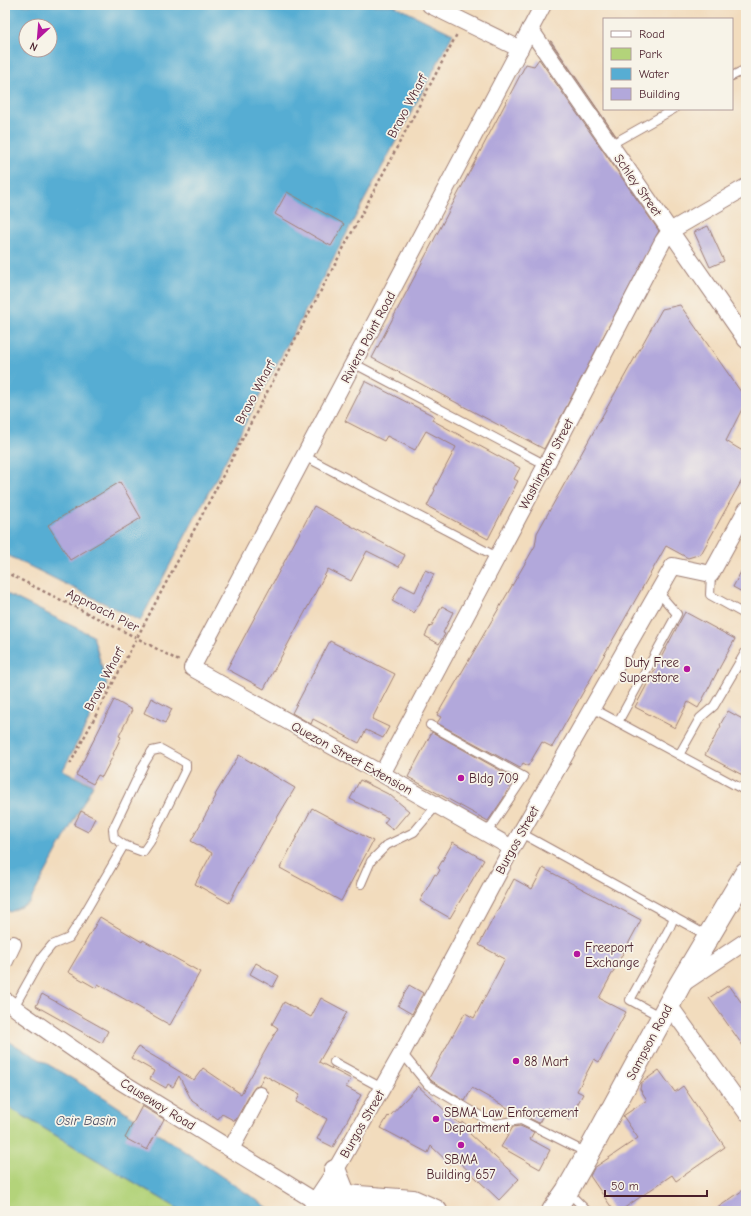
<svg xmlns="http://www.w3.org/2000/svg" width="751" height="1216" font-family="'Comic Neue',sans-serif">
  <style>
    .green { fill: #b3d37a; stroke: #7e7952 }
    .water { fill: #57add3; stroke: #50667f; fill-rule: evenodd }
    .building { fill: #b2a8db }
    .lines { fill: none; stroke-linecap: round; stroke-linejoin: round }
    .service-casing { stroke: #9e7e74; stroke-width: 10 }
    .minor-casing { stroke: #9e7e74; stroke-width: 18 }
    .secondary-casing { stroke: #9e7e74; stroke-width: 24 }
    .path { stroke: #9e7e74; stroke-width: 2.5; stroke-dasharray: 3 3; stroke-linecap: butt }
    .service { stroke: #fff; stroke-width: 8 }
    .minor { stroke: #fff; stroke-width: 16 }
    .secondary { stroke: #fff; stroke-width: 22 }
    .poi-dot { fill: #b5179e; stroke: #f7f3e8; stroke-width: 1.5 }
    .labels { text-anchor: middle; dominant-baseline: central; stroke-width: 3.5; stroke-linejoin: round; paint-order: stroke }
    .street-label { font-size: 13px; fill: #4a1f2b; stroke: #f7f3e8 }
    .poi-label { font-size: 13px; fill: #4a1f2b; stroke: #f7f3e8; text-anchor: start }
    .water-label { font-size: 14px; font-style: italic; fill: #4f5166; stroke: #f7f3e8 }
  </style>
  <rect width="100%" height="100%" fill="#f7f3e8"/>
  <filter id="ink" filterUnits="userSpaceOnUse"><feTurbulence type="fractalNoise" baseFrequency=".025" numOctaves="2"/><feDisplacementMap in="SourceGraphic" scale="8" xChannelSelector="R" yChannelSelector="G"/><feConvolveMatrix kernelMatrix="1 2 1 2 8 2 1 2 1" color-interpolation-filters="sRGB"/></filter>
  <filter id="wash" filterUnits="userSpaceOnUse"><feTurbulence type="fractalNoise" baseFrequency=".012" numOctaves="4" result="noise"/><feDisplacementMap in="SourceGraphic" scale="16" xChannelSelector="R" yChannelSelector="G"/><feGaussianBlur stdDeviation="0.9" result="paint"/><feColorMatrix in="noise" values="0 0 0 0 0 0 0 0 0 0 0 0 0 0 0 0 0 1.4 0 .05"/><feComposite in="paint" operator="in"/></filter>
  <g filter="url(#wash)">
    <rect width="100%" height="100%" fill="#f2dcbd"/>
    <polygon class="green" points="5,1105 182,1211 5,1211"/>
    <g class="water">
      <path d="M 5,5 L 393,5 L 453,34 L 140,621 L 5,554 ZM 26,26 L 50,26 L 50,50 L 26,50 Z"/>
      <polygon points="5,593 93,636 107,685 63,770 93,785 29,903 10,912 5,909"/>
      <polygon points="5,1039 105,1098 273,1211 182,1211 5,1105"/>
    </g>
    <g id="blocks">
      <g class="building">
        <polygon points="550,41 551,41 616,136"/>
        <polygon points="539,59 659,231 544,449 372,358 526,64 534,66"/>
        <polygon points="287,192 344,224 331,246 275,214"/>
        <polygon points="708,226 724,261 710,267 694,232"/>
        <polygon points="680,305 746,399 746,401 726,441 746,453 746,473 701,554 688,558 666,546 552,747 542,742 528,766 523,763 520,768 437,723 441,717 437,715 535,546 537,533 662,309"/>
        <polygon points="365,381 434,416 432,420 520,468 514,479 518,481 488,539 427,506 435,490 434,489 456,447 426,431 415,450 387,436 384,441 345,421"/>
        <polygon points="120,482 141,518 70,560 48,525"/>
        <polygon points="314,506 405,555 399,567 367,551 351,581 328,569 264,689 227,669"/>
        <polygon points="746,562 746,594 733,587"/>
        <polygon points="425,570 434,574 420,603 414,613 392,601 401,585 415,592"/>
        <polygon points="442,606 453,612 443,633 445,634 439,644 425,636 430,626 431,627"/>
        <polygon points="685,612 735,639 698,708 688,702 675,728 635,707"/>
        <polygon points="330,641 395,674 372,719 389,727 383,738 366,730 359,743 313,719 311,724 292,713"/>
        <polygon points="151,698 172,709 165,723 144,713"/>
        <polygon points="114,700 132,710 119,736 121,737 113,754 114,754 102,777 98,775 93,784 76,775"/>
        <polygon points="728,711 746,721 746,777 705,755 721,726 720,725"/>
        <polygon points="432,732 514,778 503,799 488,821 408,777"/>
        <polygon points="239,755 295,788 271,828 238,885 229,903 195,884 212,853 191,841 216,796 215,795"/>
        <polygon points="360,780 390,795 409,811 393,830 384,823 388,818 350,799"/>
        <polygon points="312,808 373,841 341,901 280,868"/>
        <polygon points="81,811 95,818 88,832 74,825"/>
        <polygon points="453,842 484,860 450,918 420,901 435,874 437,875 440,870 438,868"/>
        <polygon points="543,868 641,920 599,998 626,1012 599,1062 594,1059 577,1091 583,1094 569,1120 547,1108 539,1123 523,1115 520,1115 472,1088 465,1101 432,1081 429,1078 465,1013 474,1018 505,959 479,945 514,879 532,889"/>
        <polygon points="100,917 142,942 143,940 200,972 170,1025 98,984 96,988 68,972"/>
        <polygon points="256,963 279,976 273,987 250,974"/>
        <polygon points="409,985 423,993 412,1014 398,1006"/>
        <polygon points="729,985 746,1009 746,1050 709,998"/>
        <polygon points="42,994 108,1031 102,1043 36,1006"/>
        <polygon points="321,998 347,1012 319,1062 351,1079 346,1087 361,1095 333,1147 317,1139 327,1119 296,1102 300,1095 264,1075 259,1086 255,1087 252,1091 235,1121 222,1114 218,1119 192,1101 179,1076 173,1087 168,1084 166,1088 150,1079 154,1071 131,1058 138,1047 194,1080 203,1068 241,1094 278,1028 272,1024 284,1002 311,1017"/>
        <polygon points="659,1070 675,1092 683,1086 725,1147 676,1181 672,1175 620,1211 614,1211 590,1176 594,1168 638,1138 623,1116 647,1100 640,1089 641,1083"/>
        <polygon points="418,1086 460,1124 463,1122 472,1130 470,1134 519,1179 499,1200 455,1158 450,1164 431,1146 428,1153 381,1128 388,1116 389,1117"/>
        <polygon points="142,1106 164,1119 147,1150 125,1138"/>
        <polygon points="520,1126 534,1132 530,1139 550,1150 540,1169 501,1147 513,1127"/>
        <polygon points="746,1188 746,1211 713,1211"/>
      </g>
    </g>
  </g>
  <g filter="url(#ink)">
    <use href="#blocks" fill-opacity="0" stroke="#9e7e74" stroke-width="1"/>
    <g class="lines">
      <g class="service-casing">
        <g id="service">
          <polyline points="732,76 746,69"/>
          <polyline points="610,145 674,109"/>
          <polyline points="353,363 546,465"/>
          <polyline points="304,456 497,557"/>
          <polyline points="711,574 710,595 746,615"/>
          <polyline points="592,708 746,791"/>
          <polyline points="618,722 677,614 658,592"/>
          <polyline points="430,725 524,777 486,834"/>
          <polyline points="679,755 700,718 714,706 746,651"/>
          <polyline points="521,833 708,936"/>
          <polyline points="361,884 371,861 387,845 414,832 437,805"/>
          <polyline points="14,1007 42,957 52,945 69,938 80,921 124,845 143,852 150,842 186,769 186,763 161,749 152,751 144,764 113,829 114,838 124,845"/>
          <polyline points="661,1017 630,1000 670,927 674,917"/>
          <polyline points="402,1053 428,1085 494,1124 521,1120 587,1153"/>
          <polyline points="334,1062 382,1088"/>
          <polyline points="567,1191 587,1211"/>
        </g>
      </g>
      <g class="minor-casing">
        <g id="minor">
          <polyline points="430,5 520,49"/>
          <polyline points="530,29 746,340"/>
          <polyline points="382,774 546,465 663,241 670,231 746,187"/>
          <polyline points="512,848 382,774 192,668 543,5"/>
          <polyline points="5,961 13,944"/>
          <polyline points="682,984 746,941"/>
          <polyline points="5,1000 23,1014 115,1078 315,1201 335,1171 402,1053 512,848 673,566 711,574 746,510"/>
          <polyline points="669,1005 746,1112"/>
          <polyline points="231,1149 260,1095"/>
        </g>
      </g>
      <g class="secondary-casing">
        <g id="secondary">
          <polyline points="335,1171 345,1196"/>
          <polyline points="315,1201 345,1196 413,1201 436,1211"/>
          <polyline points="553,1211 567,1191 588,1154 679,986 746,873"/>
        </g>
      </g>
      <g class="path">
        <polyline points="5,572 137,638 179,661"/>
        <polyline points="70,764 457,34"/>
      </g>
      <use href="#service" class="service"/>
      <use href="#minor" class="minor"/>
      <use href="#secondary" class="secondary"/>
    </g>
  </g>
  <g class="poi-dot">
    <circle cx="687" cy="669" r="4"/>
    <circle cx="461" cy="778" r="4"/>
    <circle cx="577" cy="954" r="4"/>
    <circle cx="516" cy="1061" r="4"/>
    <circle cx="436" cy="1119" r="4"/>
    <circle cx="461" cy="1145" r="4"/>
  </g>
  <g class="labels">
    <g class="street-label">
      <text transform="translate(407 106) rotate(-62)">Bravo Wharf</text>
      <text transform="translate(638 185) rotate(55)">Schley Street</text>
      <text transform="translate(368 337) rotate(-62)">Riviera Point Road</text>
      <text transform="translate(255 392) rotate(-62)">Bravo Wharf</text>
      <text transform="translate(546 464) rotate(-62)">Washington Street</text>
      <text transform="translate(103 610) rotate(27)">Approach Pier</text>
      <text transform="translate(104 679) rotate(-62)">Bravo Wharf</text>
      <text transform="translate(352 758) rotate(29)">Quezon Street Extension</text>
      <text transform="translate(517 840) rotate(-61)">Burgos Street</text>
      <text transform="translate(649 1042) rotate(-62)">Sampson Road</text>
      <text transform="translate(158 1104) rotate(32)">Causeway Road</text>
      <text transform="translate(362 1124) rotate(-60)">Burgos Street</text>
    </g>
    <g class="poi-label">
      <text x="679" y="662" text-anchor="end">Duty Free<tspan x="679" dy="15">Superstore</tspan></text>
      <text x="469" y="778">Bldg 709</text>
      <text x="585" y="947">Freeport<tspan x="585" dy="15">Exchange</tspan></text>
      <text x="524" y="1061">88 Mart</text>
      <text x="444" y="1112">SBMA Law Enforcement<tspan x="444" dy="15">Department</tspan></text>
      <text x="461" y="1159" text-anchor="middle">SBMA<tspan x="461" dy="15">Building 657</tspan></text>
    </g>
    <g class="water-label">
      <text x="86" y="1120">Osir Basin</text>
    </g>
  </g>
  <rect width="751" height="1216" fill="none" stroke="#f7f3e8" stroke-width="20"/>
  <rect x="603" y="18" width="130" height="92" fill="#f7f3e8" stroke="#b29e9c"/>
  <rect x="611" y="31" width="20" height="6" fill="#ffffff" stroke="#b29e9c"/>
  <text x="639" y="38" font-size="12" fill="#4a1f2b">Road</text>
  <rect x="611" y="48" width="20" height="12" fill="#b3d37a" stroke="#b29e9c"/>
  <text x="639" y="58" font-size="12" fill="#4a1f2b">Park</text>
  <rect x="611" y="68" width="20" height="12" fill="#57add3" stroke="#b29e9c"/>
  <text x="639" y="78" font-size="12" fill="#4a1f2b">Water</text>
  <rect x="611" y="88" width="20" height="12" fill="#b2a8db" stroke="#b29e9c"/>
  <text x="639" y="98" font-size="12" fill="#4a1f2b">Building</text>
  <g transform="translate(38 38) rotate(206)"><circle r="19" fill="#f7f3e8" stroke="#b29e9c"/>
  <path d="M0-3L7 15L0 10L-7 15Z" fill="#b5179e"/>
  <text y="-6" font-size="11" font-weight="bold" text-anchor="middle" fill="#4a1f2b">N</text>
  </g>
  <path d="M605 1190v6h102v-6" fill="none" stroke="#4a1f2b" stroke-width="2"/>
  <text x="611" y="1190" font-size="12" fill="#4a1f2b" stroke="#f7f3e8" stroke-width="3" paint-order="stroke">50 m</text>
</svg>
